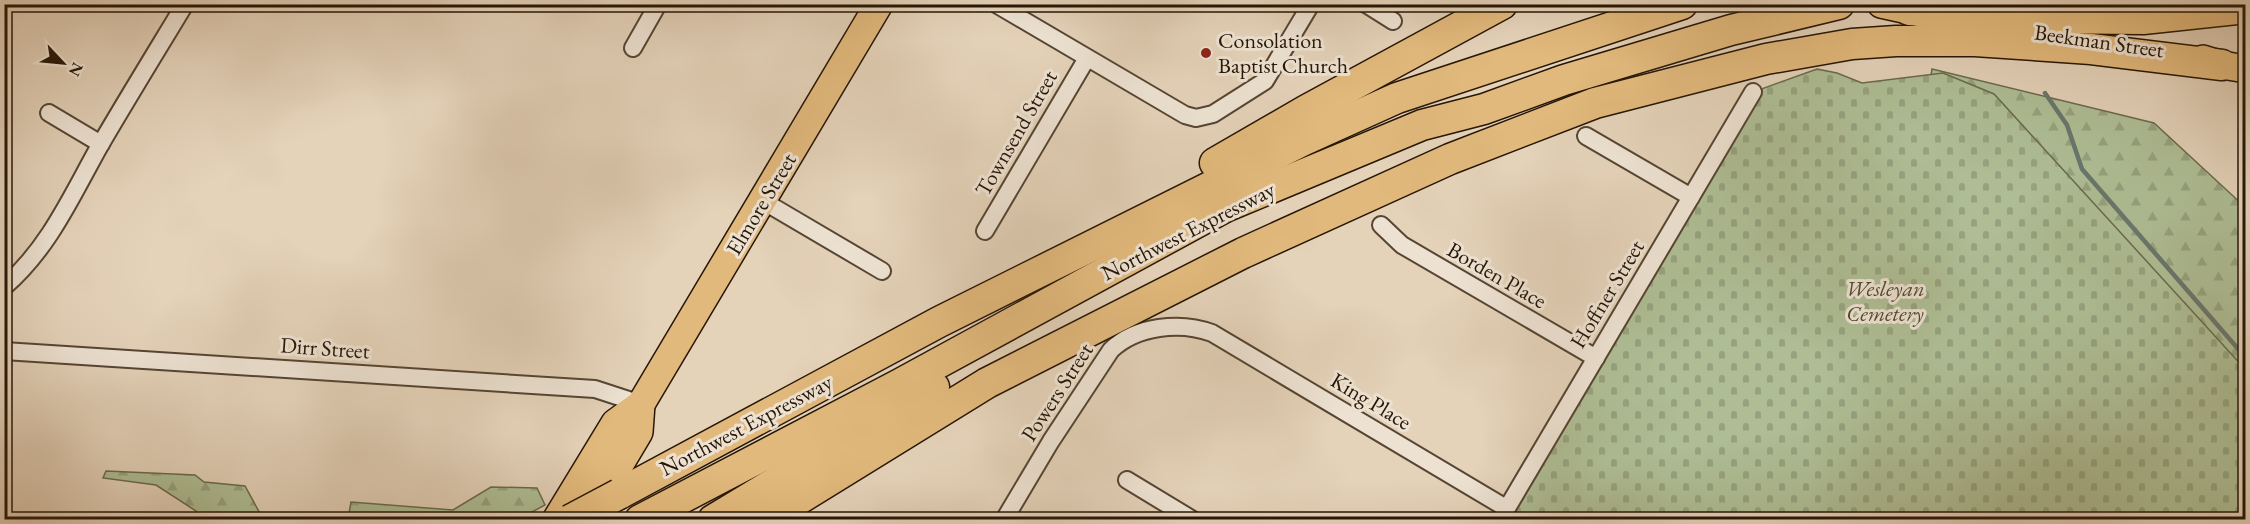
<svg xmlns="http://www.w3.org/2000/svg" width="2250" height="524" font-family="'EB Garamond',serif">
  <style>
    .forest { fill: url(#forest-firs); stroke: #6a6a4d; stroke-width: 1.5 }
    .cemetery { fill: url(#cemetery-stones); stroke: #6a6a4d; stroke-width: 1.5 }
    .lines { fill: none; stroke-linecap: round; stroke-linejoin: round }
    .stream { stroke: #69776c; stroke-width: 4.5 }
    .minor-casing { stroke: #564533; stroke-width: 20 }
    .primary-casing { stroke: #261606; stroke-width: 30 }
    .motorway-casing { stroke: #261606; stroke-width: 33 }
    .minor { stroke: #ede2d2; stroke-width: 16 }
    .primary { stroke: #e2b97c; stroke-width: 27 }
    .motorway { stroke: #e2b97c; stroke-width: 30 }
    .motorway-bridge-casing { stroke: #261606; stroke-width: 33; stroke-linecap: butt }
    .motorway-bridge { stroke: #e2b97c; stroke-width: 30 }
    .poi-dot { fill: #8f2418; stroke: #ede2d2; stroke-width: 2 }
    .labels { text-anchor: middle; dominant-baseline: central; stroke-width: 6; stroke-linejoin: round; paint-order: stroke }
    .poi-label { font-size: 22px; fill: #261606; stroke: #ede2d2; text-anchor: start }
    .street-label { font-size: 22px; fill: #261606; stroke: #ede2d2 }
    .park-label { font-size: 22px; font-style: italic; fill: #4f4831; stroke: #ede2d2 }
  </style>
  <defs>
    <pattern id="forest-firs" width="22" height="20" patternUnits="userSpaceOnUse" patternTransform="scale(1.5)"><rect width="22" height="20" fill="#aebd94"/><path d="M5 1l3.5 6h-7zM16 11l3.5 6h-7z" fill="#96a27e"/></pattern>
    <pattern id="cemetery-stones" width="16" height="16" patternUnits="userSpaceOnUse" patternTransform="scale(1.5)"><rect width="16" height="16" fill="#aebd94"/><path d="M2 7V4a2 2 0 0 1 4 0v3zM10 15v-3a2 2 0 0 1 4 0v3z" fill="#96a27e"/></pattern>
  </defs>
  <rect width="100%" height="100%" fill="#e4d2b9"/>
  <filter id="stains"><feTurbulence type="fractalNoise" baseFrequency=".00333" numOctaves="4"/><feColorMatrix values="0 0 0 0 .2 0 0 0 0 .09 0 0 0 0 .02 0 0 0 .5 -.17"/></filter>
  <radialGradient id="worn" r=".72"><stop offset=".6" stop-color="#630" stop-opacity="0"/><stop offset="1" stop-color="#630" stop-opacity=".3"/></radialGradient>
  <g class="forest">
    <polygon points="1932,69 2154,123 2245,207 2245,420 1927,102"/>
    <polygon points="106,471 195,475 204,482 245,486 263,519 199,519 196,511 156,485 103,478"/>
    <polygon points="491,487 537,488 545,505 519,519 348,519 351,502 453,510"/>
  </g>
  <polygon class="cemetery" points="1817,69 1837,73 1862,83 1943,73 1994,94 2245,369 2245,519 1500,520 1753,92"/>
  <g class="lines">
    <polyline class="stream" points="2045,93 2067,125 2082,169 2246,358"/>
    <g class="minor-casing">
      <g id="minor">
        <polyline points="996,4 1185,115 1196,118 1213,114 1265,81 1311,4"/>
        <polyline points="1366,4 1393,21"/>
        <polyline points="633,48 658,4"/>
        <polyline points="49,113 101,144"/>
        <polyline points="1586,136 1691,197"/>
        <polyline points="763,201 882,271"/>
        <polyline points="1381,225 1402,245 1596,358"/>
        <polyline points="985,231 1087,58"/>
        <path d="M 4,287 C 49,248 71,197 99,147 C 127,99 156,52 185,4"/>
        <polyline points="4,351 595,389 641,404"/>
        <polyline points="1127,480 1193,520"/>
        <path d="M 1004,520 L 1051,441 L 1111,350 C 1136,326 1180,321 1212,333 L 1506,508"/>
        <polyline points="1500,520 1753,92"/>
      </g>
    </g>
    <g class="primary-casing">
      <g id="primary">
        <polyline points="1881,4 1931,15"/>
        <polyline points="2203,59 2222,65 2246,69"/>
        <polyline points="591,513 639,432 641,404"/>
        <polyline points="556,520 615,423 641,404 879,4"/>
      </g>
    </g>
    <g class="motorway-casing">
      <g id="motorway">
        <polyline points="1909,10 2027,18 2143,19 2246,8"/>
        <polyline points="1215,163 1305,111 1502,4"/>
        <polyline points="619,494 939,322 1304,140 1397,98 1682,4"/>
        <polyline points="640,520 898,385 1225,207 1422,125 1484,109 1564,80 1731,30 1839,4"/>
        <polyline points="713,520 934,387"/>
        <polyline points="765,520 987,383 1243,253 1450,159 1595,103 1766,59 1852,44 1896,41 1975,41 2091,49 2222,65"/>
      </g>
    </g>
    <use href="#minor" class="minor"/>
    <use href="#primary" class="primary"/>
    <use href="#motorway" class="motorway"/>
    <g class="motorway-bridge-casing">
      <polyline id="motorway-bridge" points="570,520 619,494"/>
    </g>
    <use href="#motorway-bridge" class="motorway-bridge"/>
  </g>
  <circle class="poi-dot" cx="1206" cy="53" r="6"/>
  <g class="labels">
    <g class="poi-label">
      <text x="1218" y="40">Consolation<tspan x="1218" dy="25">Baptist Church</tspan></text>
    </g>
    <g class="street-label">
      <text transform="translate(2099 41) rotate(8)">Beekman Street</text>
      <text transform="translate(1016 133) rotate(-60)">Townsend Street</text>
      <text transform="translate(761 204) rotate(-59)">Elmore Street</text>
      <text transform="translate(1188 231) rotate(-27)">Northwest Expressway</text>
      <text transform="translate(1497 275) rotate(30)">Borden Place</text>
      <text transform="translate(1607 294) rotate(-59)">Hoffner Street</text>
      <text transform="translate(325 348) rotate(4)">Dirr Street</text>
      <text transform="translate(1057 392) rotate(-57)">Powers Street</text>
      <text transform="translate(1371 401) rotate(31)">King Place</text>
      <text transform="translate(746 425) rotate(-28)">Northwest Expressway</text>
    </g>
    <g class="park-label">
      <text x="1885" y="288">Wesleyan<tspan x="1885" dy="25">Cemetery</tspan></text>
    </g>
  </g>
  <rect width="2250" height="524" fill="none" stroke="#e4d2b9" stroke-width="24"/>
  <rect x="6" y="6" width="2238" height="512" fill="none" stroke="#261606" stroke-width="3"/>
  <rect x="12" y="12" width="2226" height="500" fill="none" stroke="#261606" stroke-width="1.5"/>
  <g transform="translate(63 63) rotate(116)" stroke="#ede2d2" stroke-width="4.5" paint-order="stroke">
  <path d="M0-4.5L10 22L0 15L-10 22Z" fill="#261606"/>
  <text y="-9" font-size="16" font-weight="bold" text-anchor="middle" fill="#261606">N</text>
  </g>
  <rect width="100%" height="100%" filter="url(#stains)"/>
  <rect width="100%" height="100%" fill="url(#worn)"/>
</svg>
